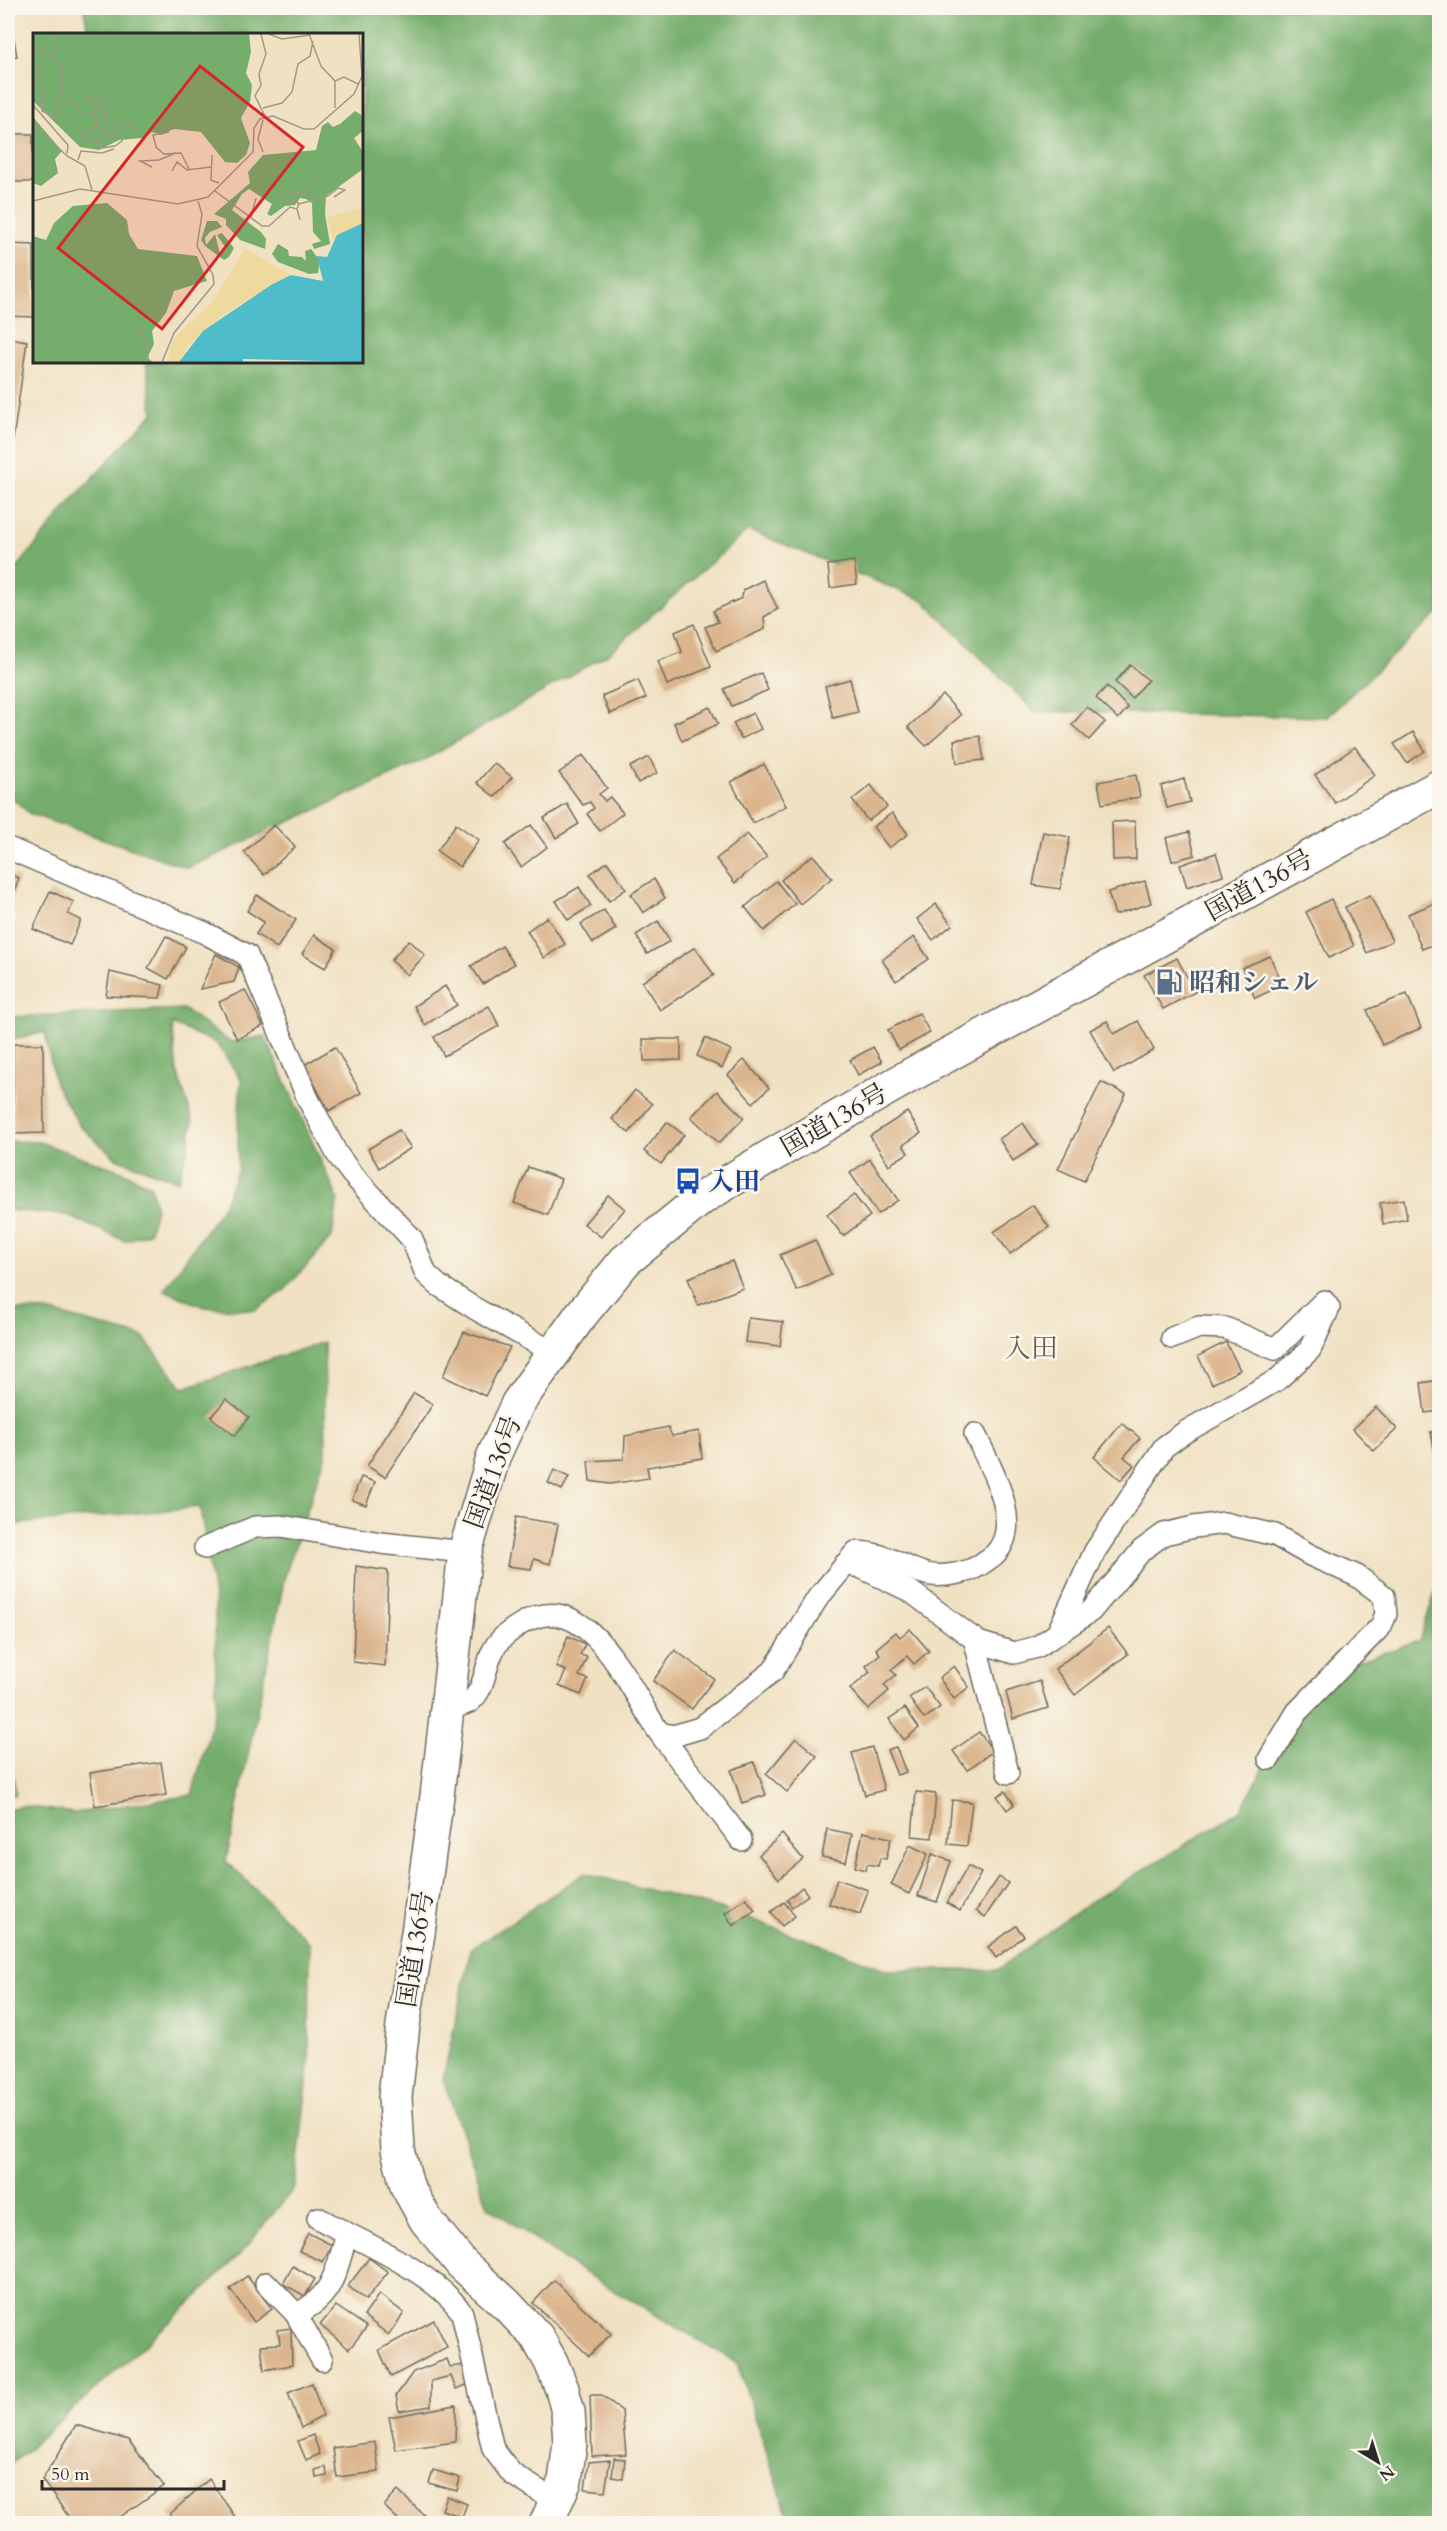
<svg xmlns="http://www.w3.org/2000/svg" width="1447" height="2531" font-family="Cardo,'Noto Serif JP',serif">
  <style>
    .green { fill: #90c97d; stroke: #5e7a54; stroke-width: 1.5 }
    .forest { fill: #74ad6c; stroke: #506c4c; stroke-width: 1.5 }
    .building { fill: #dbb58d }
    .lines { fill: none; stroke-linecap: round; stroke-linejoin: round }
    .street-casing { stroke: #706b60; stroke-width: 24 }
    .highway-casing { stroke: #706b60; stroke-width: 36 }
    .street { stroke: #fff; stroke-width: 21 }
    .highway { stroke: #fff; stroke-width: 33 }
    .labels { text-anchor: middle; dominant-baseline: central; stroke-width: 5; stroke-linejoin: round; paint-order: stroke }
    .street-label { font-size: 26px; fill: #2b2b2b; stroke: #fbf7ec }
    .service-label { font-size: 26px; font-weight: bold; fill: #4e5e75; stroke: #fbf7ec; text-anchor: start }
    .transit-label { font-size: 26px; font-weight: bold; fill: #164399; stroke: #fbf7ec; text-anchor: start }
    .neighbourhood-label { font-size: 27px; fill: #695b4d; stroke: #fbf7ec }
    .inset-road { fill: none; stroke: #a19886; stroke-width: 1.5 }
    .view { fill: #d62828; fill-opacity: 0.15; stroke: #d62828; stroke-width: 3 }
    .inset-edge { fill: none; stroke: #2b2b2b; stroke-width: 3 }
  </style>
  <rect width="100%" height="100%" fill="#fbf7ec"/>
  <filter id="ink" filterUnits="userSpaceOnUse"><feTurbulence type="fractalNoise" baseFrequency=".0167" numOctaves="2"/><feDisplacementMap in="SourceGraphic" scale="12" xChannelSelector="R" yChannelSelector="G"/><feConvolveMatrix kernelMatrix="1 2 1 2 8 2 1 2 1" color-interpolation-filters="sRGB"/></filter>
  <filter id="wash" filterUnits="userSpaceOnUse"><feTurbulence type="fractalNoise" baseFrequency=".008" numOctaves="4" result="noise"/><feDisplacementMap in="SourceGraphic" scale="24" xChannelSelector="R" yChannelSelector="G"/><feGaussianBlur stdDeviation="1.35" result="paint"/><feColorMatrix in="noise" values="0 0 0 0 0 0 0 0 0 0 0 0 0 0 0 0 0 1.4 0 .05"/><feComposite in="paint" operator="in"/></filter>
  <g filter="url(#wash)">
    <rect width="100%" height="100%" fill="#f0e1c2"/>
    <polygon class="green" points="8,1746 16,1794 8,1796"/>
    <g class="forest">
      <polygon points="84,8 1439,8 1439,612 1327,717 1034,711 923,600 748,530 608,654 423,761 188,868 30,814 8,794 8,579 74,498 153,413 146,362 362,362 362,34 88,34"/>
      <polygon points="183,1009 230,1042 265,1036 338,1199 332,1237 284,1291 255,1310 204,1307 164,1290 223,1206 238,1169 238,1126 241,1079 216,1043 172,1024 177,1071 193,1121 187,1152 178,1181 116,1158 80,1126 55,1084 45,1032 8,1041 8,1017"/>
      <polygon points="8,1141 39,1142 124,1172 151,1186 156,1209 149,1233 125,1241 66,1215 8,1210"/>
      <polygon points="8,1310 48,1311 143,1337 183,1388 324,1342 326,1454 285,1576 226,1861 310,1943 309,2066 295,2187 243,2251 181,2312 8,2467 8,1809 23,1806 75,1813 192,1795 216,1707 215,1604 200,1507 8,1525"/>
      <polygon points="1439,1581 1439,2523 784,2523 787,2513 737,2363 570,2264 488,2206 443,2079 471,1949 585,1873 735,1913 888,1970 997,1970 1087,1904 1240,1811 1315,1675 1419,1641"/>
    </g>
    <g id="blocks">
      <g class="building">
        <polygon points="13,34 17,56 8,58 8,35"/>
        <rect x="8" y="134" width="25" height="48"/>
        <polygon points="8,244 34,245 34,317 8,316"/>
        <polygon points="8,338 27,341 9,468 8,468"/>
        <polygon points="854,561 857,584 830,588 828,565"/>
        <polygon points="763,580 778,609 764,617 765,629 716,651 705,627 718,622 713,611 742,598 743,590"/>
        <polygon points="694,624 711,667 667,685 658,661 682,652 675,632"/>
        <polygon points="1130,665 1148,680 1132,698 1115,682"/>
        <polygon points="761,673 768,690 732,706 724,689"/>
        <polygon points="850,679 858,712 833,718 825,686"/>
        <polygon points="638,680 646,698 610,714 602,696"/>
        <polygon points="1107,686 1128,708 1118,719 1096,698"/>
        <polygon points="943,695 961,715 926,746 908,727"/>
        <polygon points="710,707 718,724 682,741 674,723"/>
        <polygon points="1087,707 1105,722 1089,740 1072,725"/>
        <polygon points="753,713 761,729 741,739 733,723"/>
        <polygon points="1413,732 1425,751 1407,763 1394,744"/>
        <polygon points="980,736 984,760 957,763 954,740"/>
        <polygon points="1355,747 1375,775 1335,803 1315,775"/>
        <polygon points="583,755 607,788 599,794 605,801 610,797 623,813 600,831 587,814 594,808 590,802 583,805 559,773"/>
        <polygon points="649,757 657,773 638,783 630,767"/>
        <polygon points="494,763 512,777 495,797 477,783"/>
        <polygon points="764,764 786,806 753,823 731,782"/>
        <polygon points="1136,775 1140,797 1102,804 1098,782"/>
        <polygon points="1184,779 1190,802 1167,808 1161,786"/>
        <polygon points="871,785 887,807 868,821 852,800"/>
        <polygon points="567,804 579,824 556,838 544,818"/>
        <polygon points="892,813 908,834 889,848 873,827"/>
        <polygon points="1135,821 1136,859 1113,860 1112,822"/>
        <polygon points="456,824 479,840 460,867 437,851"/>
        <polygon points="274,825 295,847 264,875 244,852"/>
        <polygon points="531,825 547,847 521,867 505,844"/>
        <polygon points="1043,832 1070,837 1060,889 1033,885"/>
        <polygon points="1189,832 1195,855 1172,861 1166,838"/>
        <polygon points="747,834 767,857 735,883 716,859"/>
        <polygon points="1440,837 1440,852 1434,840"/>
        <polygon points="1216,853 1223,875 1187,887 1180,865"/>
        <polygon points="813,855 832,878 800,904 781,880"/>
        <polygon points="607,862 626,889 609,901 590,874"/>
        <polygon points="8,874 19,878 8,910"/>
        <polygon points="654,879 665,898 643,913 631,894"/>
        <polygon points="776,881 795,904 764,931 745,907"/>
        <polygon points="1145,881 1151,903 1115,915 1108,892"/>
        <polygon points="579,887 591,906 568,920 556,901"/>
        <polygon points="50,891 74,902 68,914 81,920 70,945 33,929"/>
        <polygon points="257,895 296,920 277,948 256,934 264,922 247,911"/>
        <polygon points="1370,895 1392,941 1367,953 1345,907"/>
        <polygon points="1331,899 1354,946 1329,958 1306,912"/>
        <polygon points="1440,901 1440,942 1422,949 1408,914"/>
        <polygon points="936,904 952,925 933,940 917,919"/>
        <polygon points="604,910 616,929 593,943 581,924"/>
        <polygon points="547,917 565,944 544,958 527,931"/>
        <polygon points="658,921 670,941 647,954 636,935"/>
        <polygon points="314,935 336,949 325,968 302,954"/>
        <polygon points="166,936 186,947 168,979 148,968"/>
        <polygon points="914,937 929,959 896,981 882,960"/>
        <polygon points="409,940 425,955 407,975 391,960"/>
        <polygon points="502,946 514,964 483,984 471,966"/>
        <polygon points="695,947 714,975 660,1010 642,982"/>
        <polygon points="216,954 239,967 234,982 200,989"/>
        <polygon points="1270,956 1283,985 1255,998 1242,968"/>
        <polygon points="1177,958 1195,992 1163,1009 1144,975"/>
        <polygon points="110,972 163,985 160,998 106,996"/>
        <polygon points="445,986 457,1005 425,1025 414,1006"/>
        <polygon points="245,990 263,1026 237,1039 219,1002"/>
        <polygon points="1407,994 1421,1028 1382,1045 1367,1010"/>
        <polygon points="489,1006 499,1026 444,1056 434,1037"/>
        <polygon points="919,1013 930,1033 899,1050 888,1030"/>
        <polygon points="1107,1021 1114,1034 1138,1021 1154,1050 1114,1073 1090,1030"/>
        <polygon points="705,1038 731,1050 722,1068 697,1056"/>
        <polygon points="643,1039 681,1039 681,1060 644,1061"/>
        <polygon points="13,1044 43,1044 44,1133 13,1134"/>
        <polygon points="335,1047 361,1093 329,1111 304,1065"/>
        <polygon points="873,1047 882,1062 858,1075 850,1060"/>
        <polygon points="744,1060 769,1088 753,1103 728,1075"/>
        <polygon points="1101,1082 1126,1094 1084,1181 1058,1169"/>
        <polygon points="635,1090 652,1104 629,1133 612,1119"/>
        <polygon points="717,1091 744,1118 719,1143 691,1117"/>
        <polygon points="907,1112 921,1133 903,1145 908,1153 889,1165 870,1136"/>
        <polygon points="667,1122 684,1135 661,1164 644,1151"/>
        <polygon points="1023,1123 1038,1145 1013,1161 999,1139"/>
        <polygon points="399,1130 411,1148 379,1168 368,1149"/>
        <polygon points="870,1159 898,1200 878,1214 850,1173"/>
        <polygon points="528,1167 561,1179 548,1215 514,1203"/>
        <polygon points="608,1195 625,1209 601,1237 584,1224"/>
        <polygon points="854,1195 870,1216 843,1236 827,1215"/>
        <polygon points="1404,1199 1407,1219 1383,1224 1380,1203"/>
        <polygon points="1033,1205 1049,1227 1010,1254 994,1232"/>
        <polygon points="815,1240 831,1275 797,1291 780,1255"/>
        <polygon points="732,1261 743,1288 698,1305 688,1278"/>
        <polygon points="748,1318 783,1322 780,1346 745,1342"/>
        <polygon points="464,1332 510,1347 485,1396 443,1376"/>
        <polygon points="1226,1342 1240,1370 1212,1384 1198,1356"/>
        <polygon points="1440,1380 1440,1411 1425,1413 1421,1383"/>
        <polygon points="414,1393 433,1404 385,1477 367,1466"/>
        <polygon points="226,1399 249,1417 235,1436 211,1417"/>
        <polygon points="1376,1407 1397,1429 1374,1451 1353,1429"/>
        <polygon points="1122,1423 1140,1438 1124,1457 1134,1465 1121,1480 1094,1457"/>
        <polygon points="668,1427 672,1436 699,1431 702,1458 647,1467 649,1478 610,1484 590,1481 588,1461 624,1459 625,1436"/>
        <polygon points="1440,1431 1440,1470 1438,1470 1431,1432"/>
        <polygon points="554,1470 569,1477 562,1490 548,1483"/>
        <polygon points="361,1477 375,1482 366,1505 352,1500"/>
        <polygon points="516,1517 558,1524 550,1564 534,1559 531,1569 507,1566"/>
        <polygon points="356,1566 388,1571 385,1666 353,1662"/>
        <polygon points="1108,1628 1128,1654 1075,1695 1055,1669"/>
        <polygon points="910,1629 929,1651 914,1664 907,1656 891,1670 896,1675 884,1685 889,1691 868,1709 850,1689 870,1672 866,1666 880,1654 876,1649 896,1632 900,1637"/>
        <polygon points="568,1636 585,1644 580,1655 587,1657 579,1676 588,1679 581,1695 559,1686 566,1671 556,1667"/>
        <polygon points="675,1650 714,1679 692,1709 653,1681"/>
        <polygon points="954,1666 969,1687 954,1699 939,1678"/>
        <polygon points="1040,1681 1048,1708 1013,1719 1006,1692"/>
        <polygon points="925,1687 940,1707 924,1719 909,1698"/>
        <polygon points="905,1708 919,1728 904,1740 889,1719"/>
        <polygon points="979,1732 993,1751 967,1770 953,1751"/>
        <polygon points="796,1738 817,1756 787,1792 766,1774"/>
        <polygon points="872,1747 884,1790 865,1795 852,1753"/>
        <polygon points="896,1747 906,1772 897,1775 887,1750"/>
        <polygon points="161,1762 166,1795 95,1806 90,1773"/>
        <polygon points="754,1762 766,1795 742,1803 731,1770"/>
        <polygon points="1005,1791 1014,1804 1007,1810 997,1796"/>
        <polygon points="916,1792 936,1794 932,1838 912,1836"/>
        <polygon points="952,1800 972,1802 967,1846 948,1844"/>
        <polygon points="827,1829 852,1834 846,1862 822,1857"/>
        <polygon points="863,1832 891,1838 886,1859 880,1858 878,1866 868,1864 865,1870 855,1867"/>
        <polygon points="782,1834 803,1859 779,1879 759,1855"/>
        <polygon points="910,1845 928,1854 909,1894 891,1885"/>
        <polygon points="932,1854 951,1861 937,1902 918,1896"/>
        <polygon points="968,1866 981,1873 960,1911 947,1903"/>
        <polygon points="999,1877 1008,1883 985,1917 976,1911"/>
        <polygon points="837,1879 868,1890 860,1914 829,1904"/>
        <polygon points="802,1887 808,1895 792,1907 787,1900"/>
        <polygon points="746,1898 755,1910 733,1926 725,1913"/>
        <polygon points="784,1902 795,1916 782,1926 771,1912"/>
        <polygon points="1016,1926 1024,1936 996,1958 988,1947"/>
        <polygon points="308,2233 332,2245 323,2262 299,2251"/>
        <polygon points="369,2258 388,2272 366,2300 348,2286"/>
        <polygon points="293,2266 315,2279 305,2296 283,2284"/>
        <polygon points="247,2276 272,2309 254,2322 230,2289"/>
        <polygon points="554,2280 611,2334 589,2356 533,2303"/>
        <polygon points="379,2294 404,2313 389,2335 364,2316"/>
        <polygon points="336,2306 367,2327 349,2349 320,2325"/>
        <polygon points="434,2320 447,2347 391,2377 379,2350"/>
        <polygon points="291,2328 292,2365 264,2370 261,2345 280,2344 278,2330"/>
        <polygon points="447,2359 450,2367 466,2365 469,2384 456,2389 451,2376 431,2381 431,2406 399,2411 396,2396 413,2372"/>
        <polygon points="312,2383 323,2416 301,2428 288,2393"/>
        <polygon points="590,2395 602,2395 622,2411 626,2454 592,2456"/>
        <polygon points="456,2405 455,2442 396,2450 389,2417"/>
        <polygon points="76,2425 128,2440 164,2486 110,2524 74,2524 42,2480"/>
        <polygon points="313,2435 320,2454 306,2460 298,2441"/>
        <polygon points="375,2442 379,2472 337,2477 333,2448"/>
        <polygon points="614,2458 625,2459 623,2479 612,2477"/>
        <polygon points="610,2460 605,2491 585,2489 589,2462"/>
        <polygon points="326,2467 327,2476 316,2478 315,2470"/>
        <polygon points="433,2470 460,2478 457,2491 429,2483"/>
        <polygon points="209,2479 240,2524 177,2524 170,2514"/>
        <polygon points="398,2491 424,2515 416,2524 403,2524 384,2506"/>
        <polygon points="447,2496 467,2504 462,2517 442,2510"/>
      </g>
    </g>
  </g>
  <g filter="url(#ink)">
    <use href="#blocks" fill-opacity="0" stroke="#706b60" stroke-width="1.5"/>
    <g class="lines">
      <g class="street-casing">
        <g id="street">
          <polyline points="8,848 205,933 247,955 308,1099 337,1154 351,1173 412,1239 426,1274 438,1285 474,1308 554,1353"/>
          <polyline points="205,1548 255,1527 281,1526 381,1543 465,1552"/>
          <polyline points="845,1564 860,1567 910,1591 978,1642 1014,1653 1037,1647 1091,1611 1142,1550 1164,1534 1194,1527 1224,1523 1275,1535 1310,1555 1357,1576 1384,1596 1386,1614 1381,1626 1297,1712 1269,1759"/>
          <polyline points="1057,1634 1095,1551 1164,1447 1185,1432 1277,1380 1310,1350 1329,1308 1324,1301 1275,1349 1225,1328 1199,1327 1172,1338"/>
          <polyline points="974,1638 1008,1773"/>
          <path d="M 447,1710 C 454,1707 463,1705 469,1702 C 485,1692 485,1664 494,1649 C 499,1639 511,1630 521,1624 C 589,1582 631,1694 661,1735 C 687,1770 715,1805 741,1840"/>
          <path d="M 660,1733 L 673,1736 L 700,1728 L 773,1671 L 817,1599 L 856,1552 C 888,1553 899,1566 926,1574 C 941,1578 968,1573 980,1565 C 985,1561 991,1558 995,1554 C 1025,1524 989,1465 975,1434"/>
          <path d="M 318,2218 C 361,2242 435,2272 462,2313 L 493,2449 L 512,2474 L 557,2502"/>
          <polyline points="266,2283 296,2314 322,2360"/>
          <path d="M 296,2314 C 334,2297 336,2270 347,2234"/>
        </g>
      </g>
      <g class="highway-casing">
        <polyline id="highway" points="546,2524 565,2481 570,2443 568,2412 562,2389 551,2362 537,2337 506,2304 461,2263 426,2220 407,2186 398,2150 395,2097 403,2025 418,1933 437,1796 465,1552 494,1455 518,1403 580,1316 625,1261 702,1198 769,1157 911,1075 1440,786"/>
      </g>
      <use href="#street" class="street"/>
      <use href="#highway" class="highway"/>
    </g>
  </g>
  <defs>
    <g id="fuel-bare" transform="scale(2.07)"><path d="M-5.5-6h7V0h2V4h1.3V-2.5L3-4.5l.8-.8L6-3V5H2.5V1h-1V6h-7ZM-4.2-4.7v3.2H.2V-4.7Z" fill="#5c6f8a" stroke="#fbf7ec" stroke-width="2.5" paint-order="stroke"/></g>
    <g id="bus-bare" transform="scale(2.07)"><path d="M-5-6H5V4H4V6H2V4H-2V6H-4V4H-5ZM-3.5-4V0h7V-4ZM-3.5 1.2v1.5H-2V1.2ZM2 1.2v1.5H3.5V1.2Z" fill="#1a4fb4" stroke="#fbf7ec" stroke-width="2.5" paint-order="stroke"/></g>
  </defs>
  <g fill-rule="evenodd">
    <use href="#fuel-bare" x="1169" y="982"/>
    <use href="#bus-bare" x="688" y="1181"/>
  </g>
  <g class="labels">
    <g class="street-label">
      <text transform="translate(1259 885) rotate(-29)">国道136号</text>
      <text transform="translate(834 1120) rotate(-30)">国道136号</text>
      <text transform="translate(493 1472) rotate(-70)">国道136号</text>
      <text transform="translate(415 1949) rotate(-81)">国道136号</text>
    </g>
    <g class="service-label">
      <text x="1189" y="982">昭和シェル</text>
    </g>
    <g class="transit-label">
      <text x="708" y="1181">入田</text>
    </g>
    <g class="neighbourhood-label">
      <text x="1031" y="1348">入田</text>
    </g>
  </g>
  <g transform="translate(33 33)">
    <rect width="330" height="330" fill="#f0e1c2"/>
    <path d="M 0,1 L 216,1 L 218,19 L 213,40 L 219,52 L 217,69 L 208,85 L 217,110 L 213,122 L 204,130 L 192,129 L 168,99 L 141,96 L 128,102 L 119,99 L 109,105 L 86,107 L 66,117 L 47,114 L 0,68 ZM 322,78 L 330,83 L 330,98 L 321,105 L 330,119 L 330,136 L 293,163 L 292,181 L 297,211 L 281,216 L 279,211 L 288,208 L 280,199 L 279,170 L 273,166 L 267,165 L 262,172 L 252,173 L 238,183 L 234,181 L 239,171 L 216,156 L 209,161 L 199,177 L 228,199 L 233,206 L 232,216 L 207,207 L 193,192 L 193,186 L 181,181 L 217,150 L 215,139 L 230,122 L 283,117 L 289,93 L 295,89 L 300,94 L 307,91 ZM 0,84 L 29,118 L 22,126 L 25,140 L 8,153 L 0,150 ZM 74,170 L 94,187 L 96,201 L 105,216 L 164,223 L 174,248 L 141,258 L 133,280 L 119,298 L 121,311 L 114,325 L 120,329 L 0,329 L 0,203 L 13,207 L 21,190 L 40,173 ZM 174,188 L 184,188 L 189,194 L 177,199 L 172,205 L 173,212 L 182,201 L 187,221 L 192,214 L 184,202 L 189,200 L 201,215 L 196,224 L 191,227 L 172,213 L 168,207 ZM 245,211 L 255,217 L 256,223 L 269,224 L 273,228 L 272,218 L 278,216 L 287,228 L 285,240 L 276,241 L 245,229 L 239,221 Z" fill="#74ad6c"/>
    <path d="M 330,175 L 330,190 L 300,207 L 294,184 ZM 212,216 L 258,242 L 193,280 L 156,312 L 146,329 L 134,329 L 140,306 L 180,268 Z" fill="#eeda9e"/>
    <path d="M 330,190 L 330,329 L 210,326 L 210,329 L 146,329 L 170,298 L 238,252 L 258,242 L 290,248 L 284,223 L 294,224 L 304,202 Z" fill="#4fbcc9"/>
    <path class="inset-road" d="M 228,1 L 233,21 L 226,41 L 228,52 L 222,63 L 232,83M 236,1 L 249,6 L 277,2M 276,1 L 288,33 L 302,48M 0,10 L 2,15 L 11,14 L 29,35 L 30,58 L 21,67 L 26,75 L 25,85 L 9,78 L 10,57 L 4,52M 19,25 L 23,20 L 22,1M 302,48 L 311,44 L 325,51M 0,58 L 9,28 L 6,15M 55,61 L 56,67 L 68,65 L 73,84 L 71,104 L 80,103 L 84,91 L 90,89 L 107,97M 0,72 L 35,112 L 34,121M 26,75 L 38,67 L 48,80 L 57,81 L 64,76 L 72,81M 230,75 L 249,70 L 259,59 L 265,31 L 277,23 L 280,8M 302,75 L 302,48M 61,80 L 64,93 L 49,100 L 52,109 L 63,106 L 69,115 L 82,113 L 89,108 L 88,90M 230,87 L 225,106 L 230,119M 0,91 L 34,123 L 52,133 L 59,157M 136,99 L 120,102 L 123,114 L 131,121 L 148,120 L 156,136M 179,122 L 178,147 L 186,150M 45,127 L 48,118 L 69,120 L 81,116M 119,134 L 107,128 L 126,127 L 143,120M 139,138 L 144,129 L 154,137 L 178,134M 182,158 L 229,193 L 236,193 L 257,174 L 264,176 L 267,187M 0,168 L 47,156 L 145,171 L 175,164 L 220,119 L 221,95 L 227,86 L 240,83 L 271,96 L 281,96 L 321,61 L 329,43 L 326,1M 266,171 L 295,163 L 305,155 L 312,157 L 301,164M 264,176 L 266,170 L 247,165 L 247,158 L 272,160 L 288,142M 218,184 L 223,165M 105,293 L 112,305 L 116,329M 129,329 L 141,300 L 181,251 L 180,242 L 164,213 L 169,181 L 165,168"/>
    <path class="view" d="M 167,33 L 270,114 L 129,296 L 25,215 Z"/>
    <rect width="330" height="330" class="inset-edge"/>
  </g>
  <rect width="1447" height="2531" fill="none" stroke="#fbf7ec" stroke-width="30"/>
  <g transform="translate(1378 2462) rotate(142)" stroke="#fbf7ec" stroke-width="4.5" paint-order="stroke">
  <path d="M0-4.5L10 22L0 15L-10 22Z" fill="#2b2b2b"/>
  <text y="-9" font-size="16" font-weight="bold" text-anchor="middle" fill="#2b2b2b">N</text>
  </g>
  <path d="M42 2480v9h182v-9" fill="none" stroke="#2b2b2b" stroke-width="3"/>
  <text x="51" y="2480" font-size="18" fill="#2b2b2b" stroke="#fbf7ec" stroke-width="4.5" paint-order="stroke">50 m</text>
</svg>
